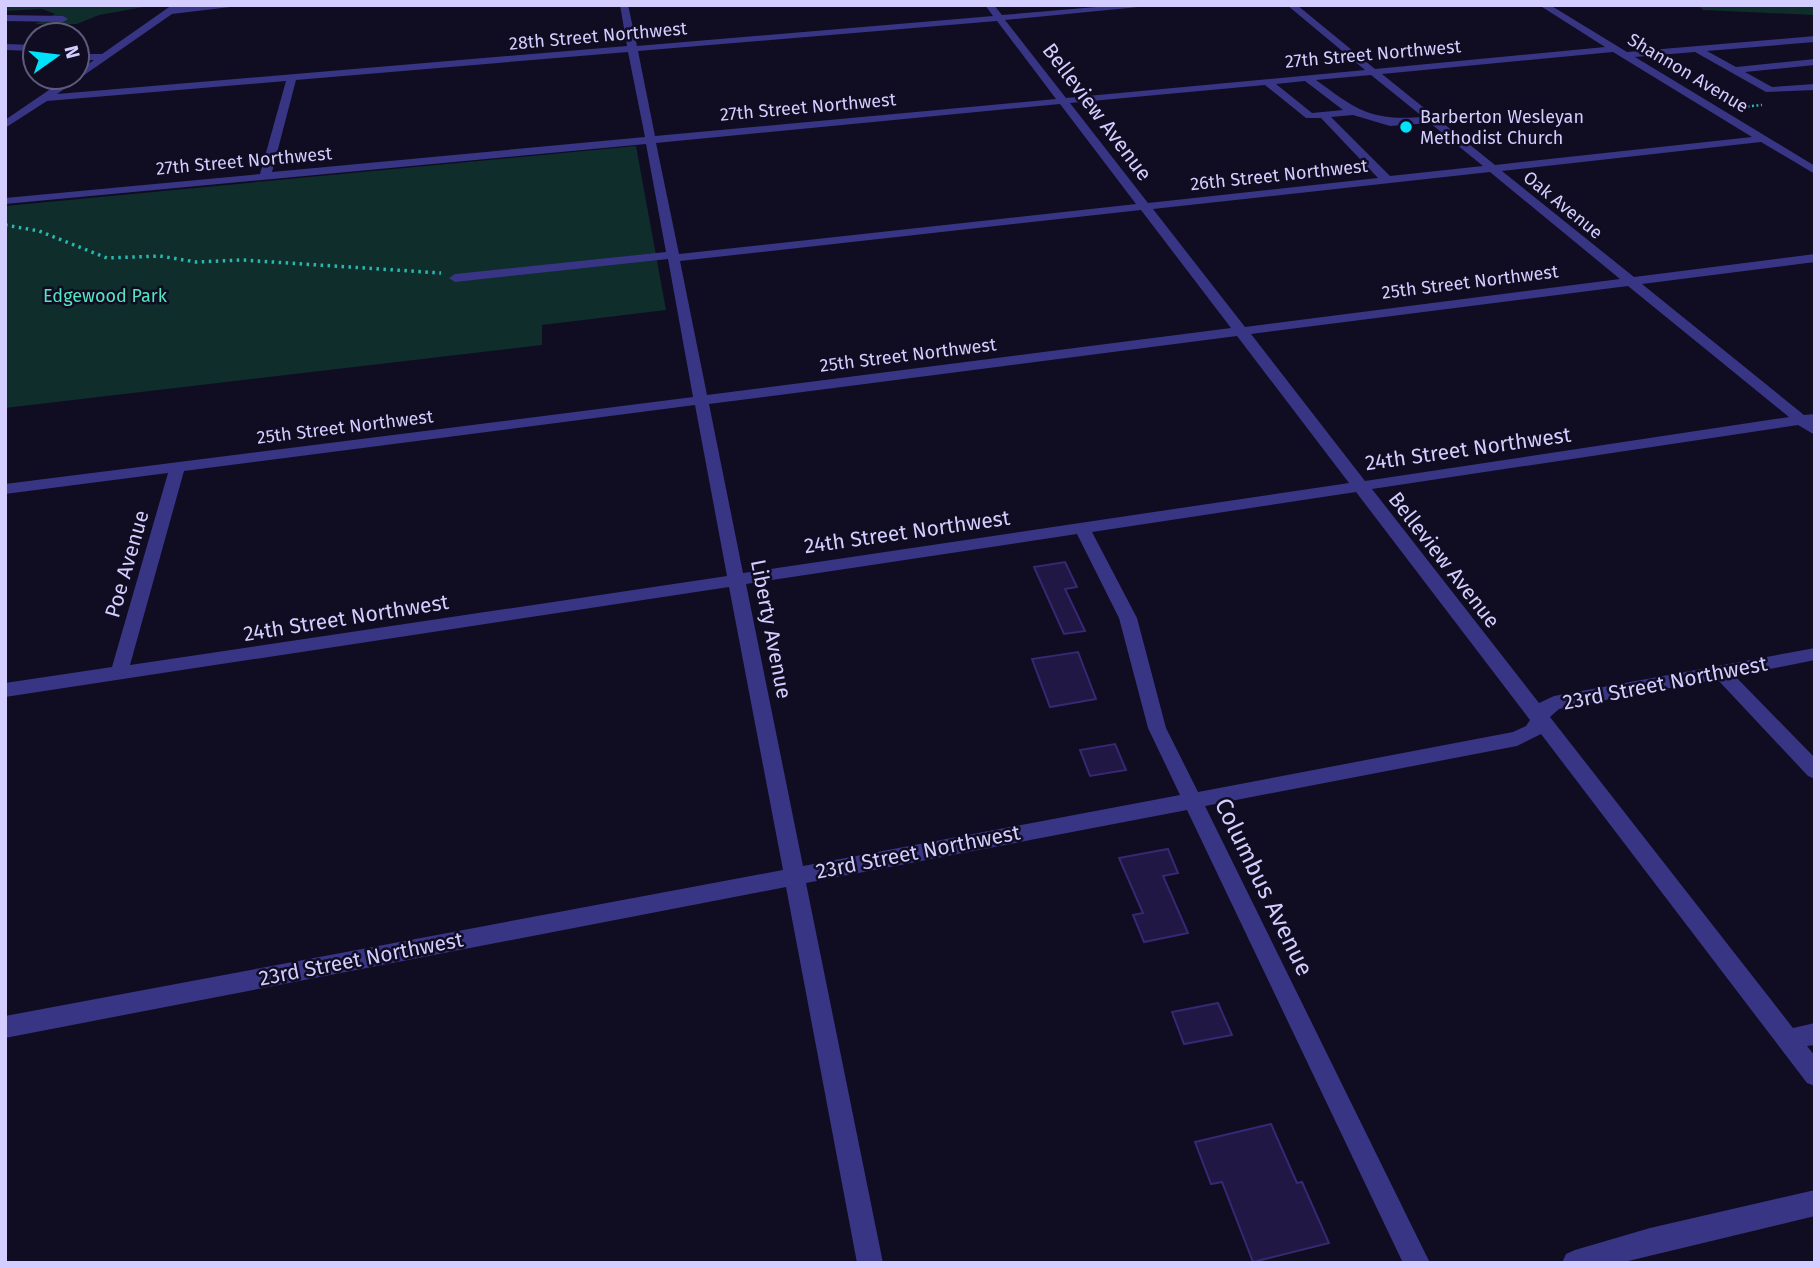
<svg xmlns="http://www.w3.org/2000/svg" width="1820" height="1268" font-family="'Fira Sans',sans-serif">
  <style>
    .green { fill: #0f2d2b }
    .building { fill: #201744; stroke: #362872; stroke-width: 2 }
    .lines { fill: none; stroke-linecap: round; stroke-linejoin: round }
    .path-far1 { stroke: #27b9af; stroke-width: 2.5; stroke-dasharray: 2 2.5; stroke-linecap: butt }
    .path { stroke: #27b9af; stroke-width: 3.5; stroke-dasharray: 2.5 4.5; stroke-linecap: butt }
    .minor { fill: #373584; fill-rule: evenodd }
    .poi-dot { fill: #00e2f9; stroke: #100c22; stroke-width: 2.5 }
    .labels { text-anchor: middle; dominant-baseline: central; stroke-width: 5; stroke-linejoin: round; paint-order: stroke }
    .far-street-label { font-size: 18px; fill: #d3ceff; stroke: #100c22 }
    .far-poi-label { font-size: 18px; fill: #d3ceff; stroke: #100c22; text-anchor: start }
    .far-park-label { font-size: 18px; fill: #53e5c0; stroke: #100c22 }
    .street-label { font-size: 21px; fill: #d3ceff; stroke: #100c22 }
    .near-street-label { font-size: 24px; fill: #d3ceff; stroke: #100c22 }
  </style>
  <rect width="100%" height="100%" fill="#100c22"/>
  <g class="green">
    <polygon points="5,5 155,5 99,15 77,24 35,24 55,14 42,9 5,11"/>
    <polygon points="1698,5 1815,5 1815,15 1703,10"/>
    <polygon points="636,146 666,310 542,325 542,345 5,408 5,206"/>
  </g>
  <g class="building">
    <polygon points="1065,562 1077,587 1065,589 1085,631 1064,634 1034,567"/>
    <polygon points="1078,652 1096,699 1050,707 1032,659"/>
    <polygon points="1115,744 1126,770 1090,776 1080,750"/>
    <polygon points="1168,849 1178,873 1163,876 1188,933 1144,942 1133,915 1143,913 1119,858"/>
    <polygon points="1218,1003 1232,1035 1184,1044 1172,1012"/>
    <polygon points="1271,1124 1297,1183 1302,1182 1329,1243 1253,1262 1222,1182 1211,1184 1195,1142"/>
  </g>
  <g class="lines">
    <polyline class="path-far1" points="1743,107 1762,105"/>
    <polyline class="path" points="5,225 39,231 107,258 160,256 196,262 242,260 441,273"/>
    <g class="minor">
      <path d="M 172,5 L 182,5 L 180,7 L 247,5 L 172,14 L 57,94 L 627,46 L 620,5 L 628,5 L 637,46 L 993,16 L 985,5 L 994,5 L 1002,15 L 1120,5 L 1159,5 L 1005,20 L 1066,98 L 1365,70 L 1287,5 L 1297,5 L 1375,69 L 1605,47 L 1539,5 L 1550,5 L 1627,52 L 1815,36 L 1815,42 L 1707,51 L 1736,67 L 1815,59 L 1815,65 L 1745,72 L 1772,87 L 1815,84 L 1815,90 L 1766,92 L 1695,52 L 1635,57 L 1815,166 L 1815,174 L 1761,142 L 1502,171 L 1634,277 L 1815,254 L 1815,262 L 1642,284 L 1804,415 L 1815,414 L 1815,435 L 1798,425 L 1372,489 L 1539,703 L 1554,696 L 1815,648 L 1815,660 L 1735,676 L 1815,758 L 1815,779 L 1808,776 L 1717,679 L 1559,709 L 1550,717 L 1793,1028 L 1815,1023 L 1815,1045 L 1807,1046 L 1815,1056 L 1815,1086 L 1807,1083 L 1541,734 L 1517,746 L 1205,806 L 1430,1263 L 1403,1263 L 1187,810 L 806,883 L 883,1263 L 857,1263 L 786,887 L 5,1038 L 5,1016 L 783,870 L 729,587 L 5,697 L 5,683 L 112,667 L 168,473 L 5,494 L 5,484 L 693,397 L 668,259 L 455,282 L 449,278 L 455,274 L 666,252 L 646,144 L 5,204 L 5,198 L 260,174 L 286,81 L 47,101 L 5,128 L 5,120 L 68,77 L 77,77 L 77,72 L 94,60 L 77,60 L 77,54 L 102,54 ZM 997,21 L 1056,99 L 655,136 L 638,51 ZM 628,52 L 645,137 L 272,172 L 296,80 ZM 1613,52 L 1752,137 L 1495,165 L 1382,74 ZM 1371,75 L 1423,117 C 1370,121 1357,110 1316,80 ZM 1305,81 L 1343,110 L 1312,113 L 1276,84 ZM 1265,85 L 1306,118 L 1321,118 L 1378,178 L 1148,203 L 1070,103 ZM 1060,104 L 1136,204 L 679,254 L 656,143 ZM 1353,115 L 1390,126 L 1430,123 L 1483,166 L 1390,176 L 1331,117 ZM 1490,172 L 1620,279 L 1245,327 L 1153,209 ZM 1141,210 L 1231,328 L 707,395 L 680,261 ZM 1628,286 L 1789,417 L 1365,481 L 1251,334 ZM 1237,336 L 1349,483 L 743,573 L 709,404 ZM 695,405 L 727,576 L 130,665 L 184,471 ZM 1356,492 L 1530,720 L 1526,726 L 1513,732 L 1198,792 L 1166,728 L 1137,618 L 1092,532 ZM 1077,534 L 1119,618 L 1148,728 L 1180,795 L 803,866 L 746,584 Z"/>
      <polygon points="5,15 63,16 68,19 63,22 5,21"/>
      <polygon points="5,44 35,45 35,51 5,50"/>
      <polygon points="1815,1190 1815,1216 1620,1263 1562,1263 1566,1254 1575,1250 1650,1228"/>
    </g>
  </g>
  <circle class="poi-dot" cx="1406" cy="127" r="7"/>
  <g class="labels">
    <g class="far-street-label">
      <text transform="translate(598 36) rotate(-5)">28th Street Northwest</text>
      <text transform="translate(1373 54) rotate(-5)">27th Street Northwest</text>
      <text transform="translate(1688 73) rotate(31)">Shannon Avenue</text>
      <text transform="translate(808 107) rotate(-5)">27th Street Northwest</text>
      <text transform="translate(244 161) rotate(-5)">27th Street Northwest</text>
      <text transform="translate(1279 175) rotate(-6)">26th Street Northwest</text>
      <text transform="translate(1563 205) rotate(39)">Oak Avenue</text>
      <text transform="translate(1470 282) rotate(-7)">25th Street Northwest</text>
      <text transform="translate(908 355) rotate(-7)">25th Street Northwest</text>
      <text transform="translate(345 427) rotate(-7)">25th Street Northwest</text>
    </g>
    <g class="far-poi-label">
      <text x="1420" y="117">Barberton Wesleyan<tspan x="1420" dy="21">Methodist Church</tspan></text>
    </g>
    <g class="far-park-label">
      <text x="105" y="296">Edgewood Park</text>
    </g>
    <g class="street-label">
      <text transform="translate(1097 112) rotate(53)">Belleview Avenue</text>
      <text transform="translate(1468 449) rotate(-8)">24th Street Northwest</text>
      <text transform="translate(907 532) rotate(-8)">24th Street Northwest</text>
      <text transform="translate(1444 560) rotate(52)">Belleview Avenue</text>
      <text transform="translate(127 564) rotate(-74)">Poe Avenue</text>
      <text transform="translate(346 618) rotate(-9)">24th Street Northwest</text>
      <text transform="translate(771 629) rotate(79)">Liberty Avenue</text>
      <text transform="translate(1665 683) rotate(-11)">23rd Street Northwest</text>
      <text transform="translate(918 852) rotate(-11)">23rd Street Northwest</text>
      <text transform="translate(361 959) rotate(-11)">23rd Street Northwest</text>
    </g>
    <g class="near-street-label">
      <text transform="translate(1264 887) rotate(64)">Columbus Avenue</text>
    </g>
  </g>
  <rect width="1820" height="1268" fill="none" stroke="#d3ceff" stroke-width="14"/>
  <g transform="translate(56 56) rotate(76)"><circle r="33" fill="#100c22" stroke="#5e5a7a" stroke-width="2"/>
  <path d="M0-5L12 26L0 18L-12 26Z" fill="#00e2f9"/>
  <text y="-10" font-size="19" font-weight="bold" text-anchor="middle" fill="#d3ceff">N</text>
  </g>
</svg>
